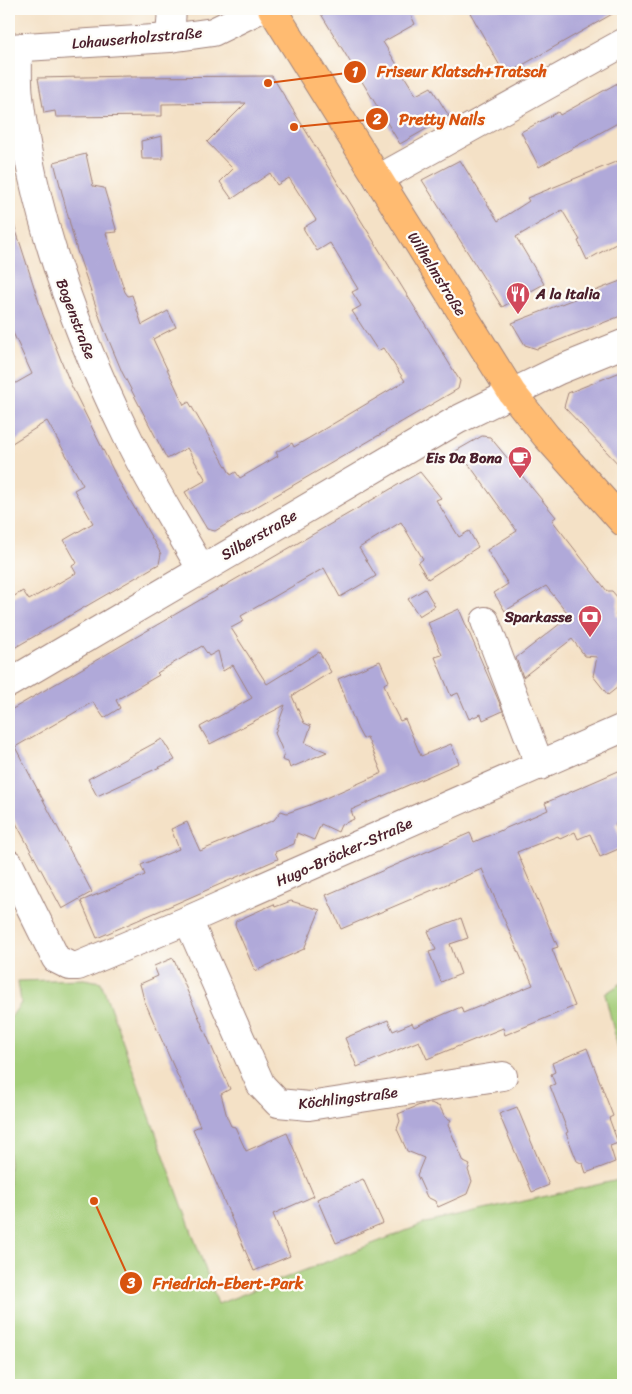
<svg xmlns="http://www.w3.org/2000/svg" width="632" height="1394" font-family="Sriracha,sans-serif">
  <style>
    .green { fill: #a5ce7a; stroke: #787652 }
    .building { fill: #b0a9d9 }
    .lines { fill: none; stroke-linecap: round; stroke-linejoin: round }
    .minor-casing { stroke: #9f8078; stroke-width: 30 }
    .major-casing { stroke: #9f8078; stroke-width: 30 }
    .minor { stroke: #fff; stroke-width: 28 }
    .major { stroke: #ffbb71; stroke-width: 28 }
    .labels { text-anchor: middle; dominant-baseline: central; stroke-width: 4.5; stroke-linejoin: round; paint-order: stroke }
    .street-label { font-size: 15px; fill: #4a1f2b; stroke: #fdfcf7 }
    .poi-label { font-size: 15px; font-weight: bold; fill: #4a1f2b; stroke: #fdfcf7; text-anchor: end }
    .leader { fill: none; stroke: #d8530f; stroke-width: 2 }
    .callout-dot { fill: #d8530f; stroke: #fdfcf7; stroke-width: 2 }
    .mark-label { font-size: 15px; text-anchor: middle; font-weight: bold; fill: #fff }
    .callout-label { font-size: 16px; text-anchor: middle; font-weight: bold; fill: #d8530f; stroke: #fdfcf7; stroke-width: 4.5; stroke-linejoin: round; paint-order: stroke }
  </style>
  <rect width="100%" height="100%" fill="#fdfcf7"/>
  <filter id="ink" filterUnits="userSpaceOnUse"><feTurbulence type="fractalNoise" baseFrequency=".02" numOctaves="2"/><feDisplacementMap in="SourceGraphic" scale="10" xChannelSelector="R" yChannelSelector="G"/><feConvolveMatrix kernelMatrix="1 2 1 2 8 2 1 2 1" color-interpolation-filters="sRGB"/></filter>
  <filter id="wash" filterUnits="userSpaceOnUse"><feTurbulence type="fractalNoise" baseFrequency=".0096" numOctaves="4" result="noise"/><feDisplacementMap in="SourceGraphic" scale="20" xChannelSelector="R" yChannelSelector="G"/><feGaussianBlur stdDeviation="1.12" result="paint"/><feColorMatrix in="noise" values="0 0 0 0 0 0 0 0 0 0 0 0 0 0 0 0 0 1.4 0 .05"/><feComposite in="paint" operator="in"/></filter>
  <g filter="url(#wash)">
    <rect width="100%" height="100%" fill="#f4e1c6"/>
    <g class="green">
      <polygon points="84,979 101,982 218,1304 426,1223 623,1179 623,1385 9,1385 9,1063 12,1062 9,1051 9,1020 21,1003 18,981"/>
      <polygon points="623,982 623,1069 605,994"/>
    </g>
    <g id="blocks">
      <g class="building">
        <polygon points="318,9 408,9 415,24 383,42 416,95 431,87 449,116 400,144"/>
        <polygon points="468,9 621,9 505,75"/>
        <polygon points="131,76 131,77 272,76 460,381 458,389 215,531 207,529 185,492 206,480 187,448 167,459 122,372 102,324 77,251 54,162 86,154 93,186 104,188 117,232 106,233 125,292 128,296 132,295 142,325 168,311 176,327 153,339 184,405 189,402 231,475 236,472 240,478 278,456 276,452 284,448 292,443 294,447 405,381 383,348 378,351 352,311 361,306 352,292 358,289 330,243 317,251 303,228 316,220 289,178 277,185 270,173 232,199 220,182 233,169 207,142 246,103 162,104 162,116 56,117 55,111 44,113 38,78"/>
        <polygon points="623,80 623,120 539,167 521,132 558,112 560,115"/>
        <polygon points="162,136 163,159 142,159 141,141"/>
        <polygon points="623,159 623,240 587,260 578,241 580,240 562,210 516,237 544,284 502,307 422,180 460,160 498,221 529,201 527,198"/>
        <polygon points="13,221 43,315 71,385 116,476 161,554 159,564 9,651 9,599 23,591 29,600 76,573 72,566 77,563 64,540 93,523 74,490 83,485 47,421 9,445 9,387 32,374 9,324 9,222"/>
        <polygon points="623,280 623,315 537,349 525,345 512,323"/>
        <polygon points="623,371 623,469 564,407 568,393"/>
        <polygon points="482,436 490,437 556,517 552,520 607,591 612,591 618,598 616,616 623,617 623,683 608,695 593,676 597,657 585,656 572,639 523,677 516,658 570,616 546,586 505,611 494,593 508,584 487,550 517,531 470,466 454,452"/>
        <polygon points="420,472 441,498 436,500 459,537 469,531 478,547 428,579 418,563 423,559 401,522 359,548 376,576 340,597 324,568 241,616 244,621 231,628 267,684 319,652 331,672 292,696 304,723 311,726 305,743 327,752 290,768 288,762 282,760 284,754 275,733 285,705 210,744 200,727 252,698 233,665 223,671 218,651 209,656 202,646 157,673 159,675 116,700 120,708 104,718 93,702 15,747 92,892 62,909 9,810 9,711"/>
        <polygon points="425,589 435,606 419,616 408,599"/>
        <polygon points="459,609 503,711 483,720 481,714 469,719 458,693 451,696 435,657 442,655 428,623"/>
        <polygon points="380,661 389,681 384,684 391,703 400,721 405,719 421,756 451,744 459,763 351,810 354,819 341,825 338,832 321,824 314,840 297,833 294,844 275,852 278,859 97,938 81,901 145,875 141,865 179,849 171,829 187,822 200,851 274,820 281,811 287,813 310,805 382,773 367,737 363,739 357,728 338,679"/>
        <polygon points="162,739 175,760 97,796 88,779"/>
        <polygon points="623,769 623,821 615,824 623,847 600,857 590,834 578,839 575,832 560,839 558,836 517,852 558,947 552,949 575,1006 505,1035 503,1028 427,1059 419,1041 357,1067 345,1038 388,1020 393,1031 412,1023 414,1027 461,1007 463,1013 533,985 482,869 341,929 326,895 470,833 474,842 548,810 545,803"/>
        <polygon points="291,901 320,910 304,949 255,971 235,925 236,921 274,904 275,907"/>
        <polygon points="461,918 468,938 450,944 461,974 441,982 429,952 436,950 428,931"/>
        <polygon points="173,958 230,1089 221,1094 227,1117 231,1126 235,1127 246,1151 287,1133 314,1196 273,1214 290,1256 254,1271 193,1129 200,1126 144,1000 140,984 158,976 154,966"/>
        <polygon points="587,1048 613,1116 609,1118 618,1143 610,1146 615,1162 586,1173 583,1164 577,1161 566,1133 568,1132 550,1086 555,1084 551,1074 555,1072 552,1063"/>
        <polygon points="431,1103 440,1107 445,1117 451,1120 448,1125 464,1162 470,1165 468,1170 472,1181 467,1194 438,1207 435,1201 427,1197 417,1175 424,1158 407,1151 397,1129 400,1121 398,1114 420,1105"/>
        <polygon points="517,1107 549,1185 532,1192 499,1114"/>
        <polygon points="363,1179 383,1223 336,1243 317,1199"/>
      </g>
    </g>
  </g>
  <g filter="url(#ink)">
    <use href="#blocks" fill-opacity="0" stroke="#9f8078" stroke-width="1"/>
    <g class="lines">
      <g class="minor-casing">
        <g id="minor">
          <polyline points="170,38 172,9"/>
          <polyline points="9,48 170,38 213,32 260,9"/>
          <path d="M 18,48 C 18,64 17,81 19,97 C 33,214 74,328 126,434 C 148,480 176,524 201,569"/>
          <polyline points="378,179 623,43"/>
          <polyline points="485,621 540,766"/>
          <polyline points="9,683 457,420 559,370 623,344"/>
          <polyline points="9,864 56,959 70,966 78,966 188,920 623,728"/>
          <polyline points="188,920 261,1085 278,1103 309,1106 503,1076"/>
        </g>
      </g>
      <g class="major-casing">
        <polyline id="major" points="272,9 512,393 546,436 623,522"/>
      </g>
      <use href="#minor" class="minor"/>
      <use href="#major" class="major"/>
    </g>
  </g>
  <defs>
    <g id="restaurant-pin" transform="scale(1.25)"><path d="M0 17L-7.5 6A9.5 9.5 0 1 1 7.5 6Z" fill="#d1495b" stroke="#fdfcf7"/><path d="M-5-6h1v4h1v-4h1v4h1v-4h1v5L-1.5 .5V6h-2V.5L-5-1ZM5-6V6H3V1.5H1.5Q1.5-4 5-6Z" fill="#fff"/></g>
    <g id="cafe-pin" transform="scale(1.25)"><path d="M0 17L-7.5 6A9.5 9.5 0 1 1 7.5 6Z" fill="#d1495b" stroke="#fdfcf7"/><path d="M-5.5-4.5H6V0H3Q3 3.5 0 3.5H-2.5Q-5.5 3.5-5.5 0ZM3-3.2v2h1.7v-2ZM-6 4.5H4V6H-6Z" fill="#fff"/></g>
    <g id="bank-pin" transform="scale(1.25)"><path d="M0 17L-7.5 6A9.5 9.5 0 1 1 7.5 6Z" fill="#d1495b" stroke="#fdfcf7"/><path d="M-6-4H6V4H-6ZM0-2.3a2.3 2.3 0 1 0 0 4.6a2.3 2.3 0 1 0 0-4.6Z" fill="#fff"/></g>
  </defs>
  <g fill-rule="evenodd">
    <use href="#restaurant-pin" x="518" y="294"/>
    <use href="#cafe-pin" x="520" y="458"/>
    <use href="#bank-pin" x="590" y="617"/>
  </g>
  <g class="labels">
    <g class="street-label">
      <text transform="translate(137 38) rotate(-5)">Lohauserholzstraße</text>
      <text transform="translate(437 274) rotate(58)">Wilhelmstraße</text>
      <text transform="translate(76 319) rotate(69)">Bogenstraße</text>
      <text transform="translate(259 535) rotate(-30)">Silberstraße</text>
      <text transform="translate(344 852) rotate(-24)">Hugo-Bröcker-Straße</text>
      <text transform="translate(348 1098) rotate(-7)">Köchlingstraße</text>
    </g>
    <g class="poi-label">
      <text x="536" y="294" text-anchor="start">A la Italia</text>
      <text x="502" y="458">Eis Da Bona</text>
      <text x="572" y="617">Sparkasse</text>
    </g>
  </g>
  <path class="leader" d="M268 83L355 72M294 127L377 119M94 1201L131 1283"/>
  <g class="callout-dot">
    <circle cx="268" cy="83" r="5"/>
    <circle cx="294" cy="127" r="5"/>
    <circle cx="94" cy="1201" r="5"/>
    <circle cx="355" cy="72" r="12"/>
    <circle cx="377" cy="119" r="12"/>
    <circle cx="131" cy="1283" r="12"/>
  </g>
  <g class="mark-label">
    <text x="355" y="77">1</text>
    <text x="377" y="124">2</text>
    <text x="131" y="1288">3</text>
  </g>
  <g class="callout-label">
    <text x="462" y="77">Friseur Klatsch+Tratsch</text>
    <text x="442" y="125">Pretty Nails</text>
    <text x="228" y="1289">Friedrich-Ebert-Park</text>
  </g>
  <rect width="632" height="1394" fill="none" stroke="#fdfcf7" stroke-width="30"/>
</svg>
